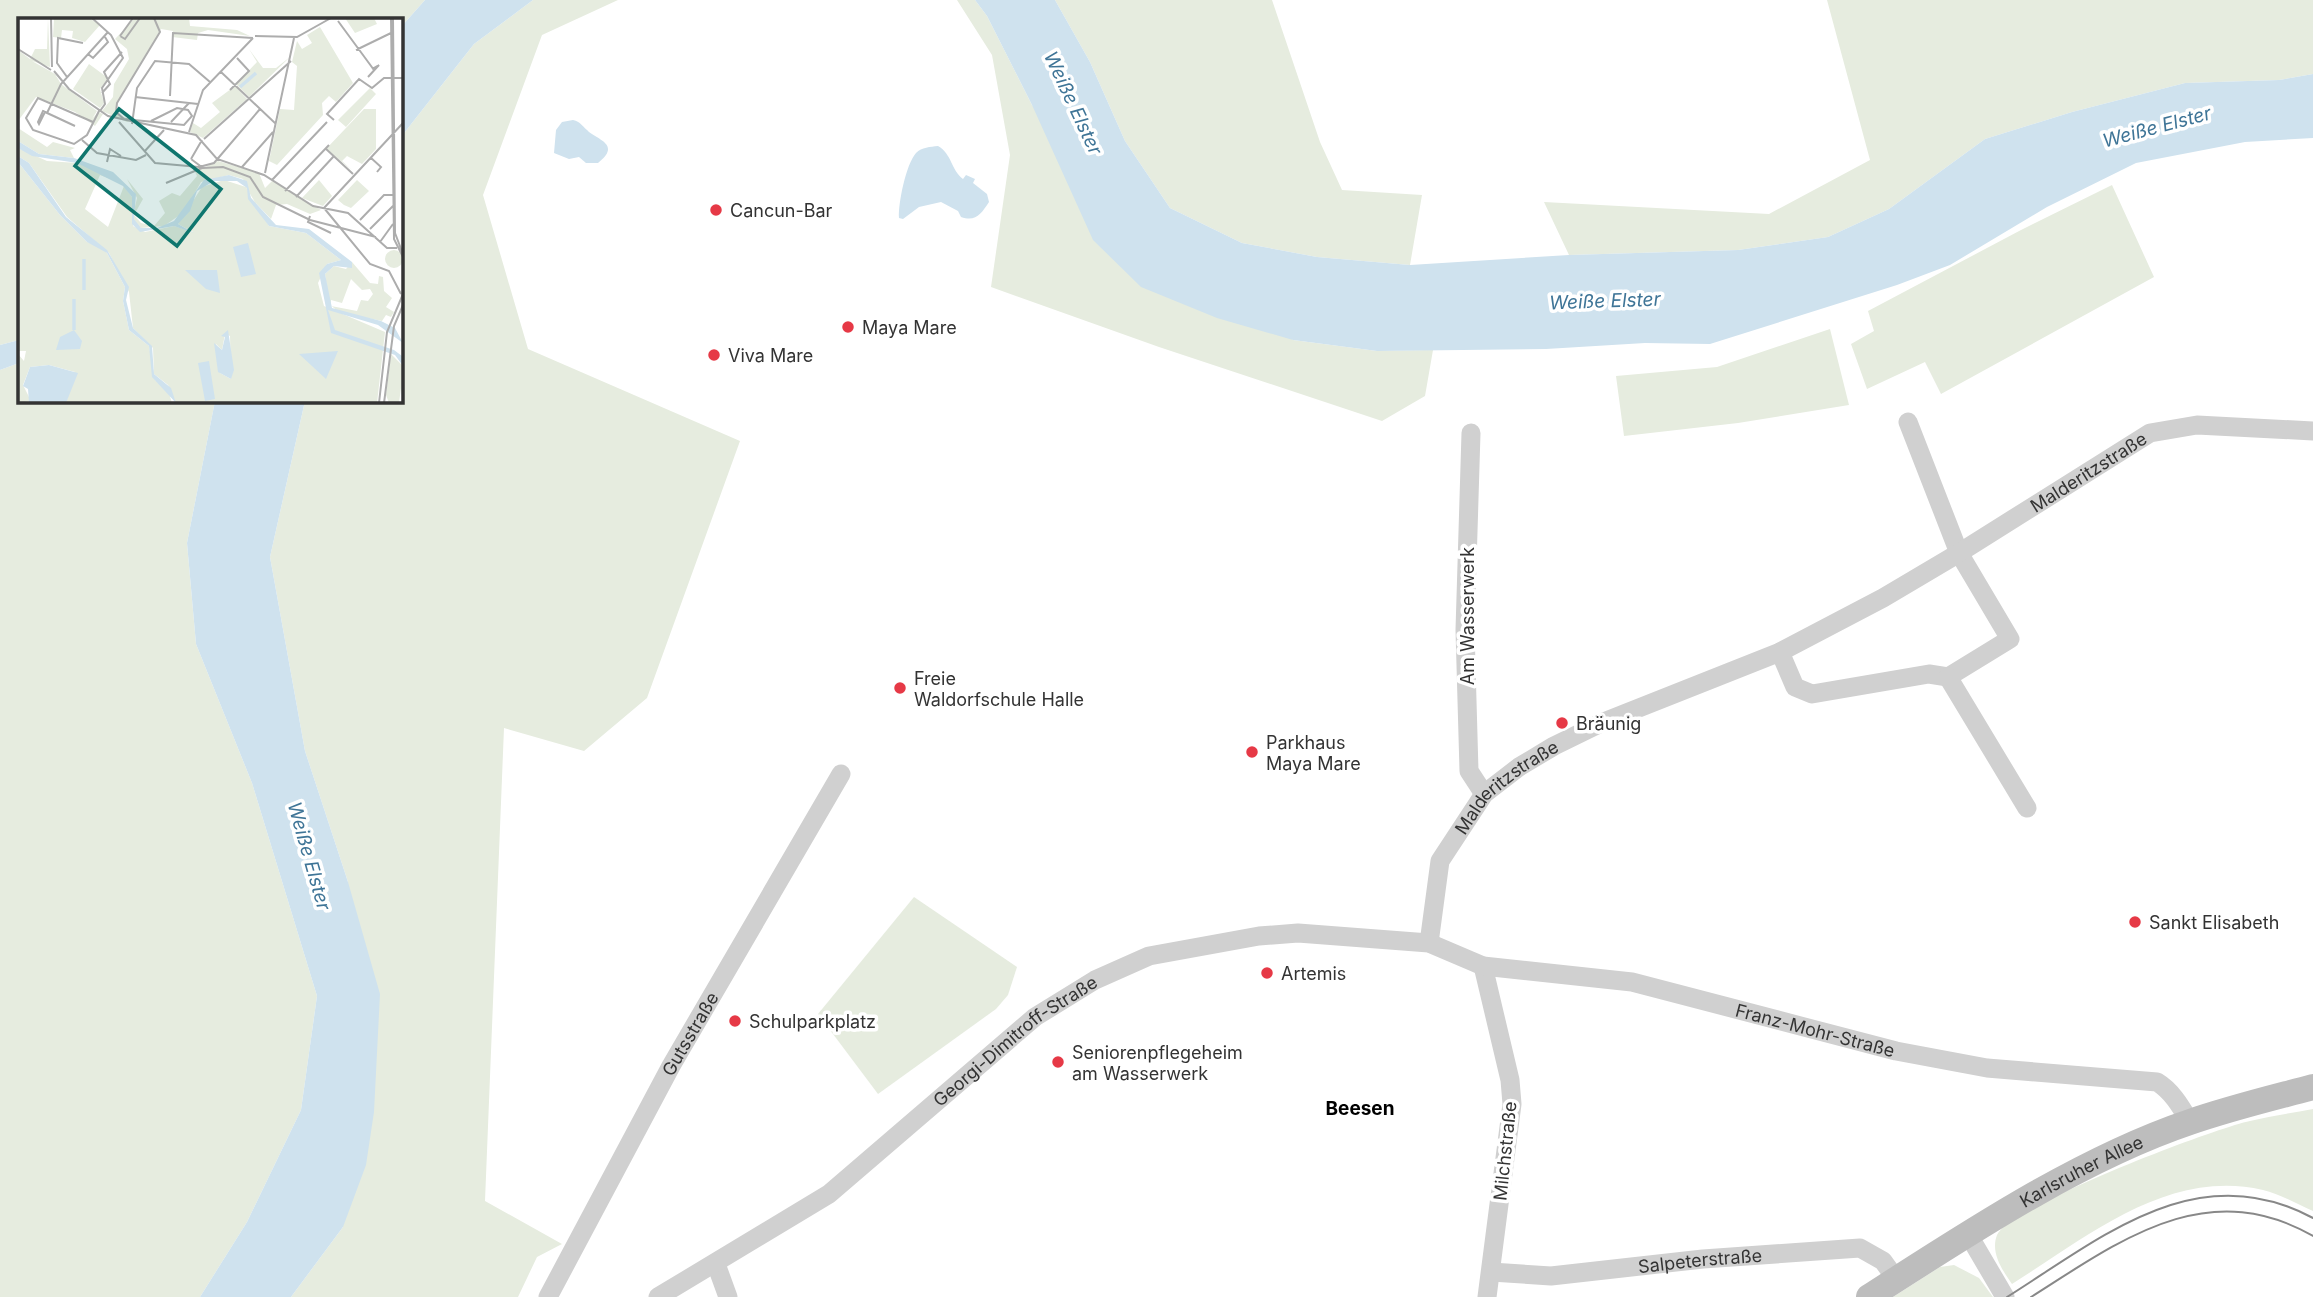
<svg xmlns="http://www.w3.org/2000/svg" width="2313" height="1297" font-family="Inter,sans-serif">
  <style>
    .green { fill: #e6ecdf }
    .water { fill: #cfe2ee }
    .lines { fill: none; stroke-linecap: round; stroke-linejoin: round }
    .street { stroke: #d0d0d0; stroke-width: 19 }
    .secondary { stroke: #bdbdbd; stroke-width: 26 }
    .tram { stroke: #888; stroke-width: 2 }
    .poi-dot { fill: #e63946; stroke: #fff; stroke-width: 2.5 }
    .labels { text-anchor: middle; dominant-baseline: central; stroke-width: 7; stroke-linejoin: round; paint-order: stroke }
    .poi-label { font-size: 18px; fill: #333; stroke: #fff; text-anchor: start }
    .street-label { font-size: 18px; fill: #333; stroke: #fff }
    .water-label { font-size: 19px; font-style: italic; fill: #3f7597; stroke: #fff }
    .neighbourhood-label { font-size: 19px; font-weight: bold; fill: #000; stroke: #fff }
    .inset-river { fill: none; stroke: #cfe2ee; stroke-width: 3.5 }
    .inset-road { fill: none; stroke: #adadad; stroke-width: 2 }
    .view { fill: #0f766e; fill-opacity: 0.15; stroke: #0f766e; stroke-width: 3.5 }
    .inset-edge { fill: none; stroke: #333; stroke-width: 3.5 }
  </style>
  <rect width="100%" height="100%" fill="#fff"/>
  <g class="green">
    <polygon points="0,0 425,0 401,27 401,19 19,19 19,340 0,345"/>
    <polygon points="533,0 618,0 542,35 483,195 528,349 740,441 647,698 584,751 504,728 485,1201 562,1244 537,1257 518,1297 291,1297 343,1227 348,882 305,751 270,557 305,401 401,401 401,137 474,44"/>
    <polygon points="957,0 975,0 987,16 1032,105 1293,340 1377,351 1433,350 1425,396 1382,421 1159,347 991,287 1010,155 992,55"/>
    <polygon points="1055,0 1272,0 1320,142 1342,190 1422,195 1410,265 1317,257 1242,243 1170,208 1125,141 1090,62"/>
    <polygon points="1827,0 2313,0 2313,74 2279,80 2185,83 2072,112 1985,139 1889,209 1828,237 1738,250 1569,255 1544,202 1769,214 1870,160"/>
    <polygon points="2112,185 2154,277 1941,394 1925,362 1867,389 1851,344 1874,331 1868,311 2021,230"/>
    <polygon points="1830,329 1849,405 1738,423 1624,436 1616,376 1717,367"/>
    <polygon points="19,363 19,401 215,401 187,543 196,644 252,783 317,996 301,1110 247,1222 200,1297 0,1297 0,370"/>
    <polygon points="914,897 1017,967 1008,995 996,1009 878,1094 818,1014"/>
    <path d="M 2313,1109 L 2313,1211 C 2297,1204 2280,1194 2263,1190 C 2168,1168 2087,1237 2012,1284 C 2003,1271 1990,1253 1997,1235 C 2010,1206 2212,1129 2250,1121 C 2270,1116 2292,1113 2313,1109 Z"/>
    <polygon points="1954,1265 1979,1278 1993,1297 1893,1297 1940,1267"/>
  </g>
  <g class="water">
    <polygon points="425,0 533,0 474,44 401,137 401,27"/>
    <polygon points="975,0 1055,0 1090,62 1125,141 1170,208 1242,243 1317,257 1410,265 1569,255 1738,250 1828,237 1889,209 1985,139 2072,112 2185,83 2279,80 2313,74 2313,138 2245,142 2136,163 2047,207 1950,265 1897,285 1710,344 1645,343 1546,349 1377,351 1293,340 1217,318 1141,287 1093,240 1032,105 987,16"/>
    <path d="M 573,120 C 581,122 581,125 587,130 C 595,139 623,144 598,163 L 586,163 L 579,157 L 569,159 L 554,153 L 556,130 L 562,122 Z"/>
    <path d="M 938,146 C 952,154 951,170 963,179 L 966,175 L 975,179 L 973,183 L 987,194 L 989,202 C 981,214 976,222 961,217 L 958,211 L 941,202 L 919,207 L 903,219 L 899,218 C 898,204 906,164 916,153 C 922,147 930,147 938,146 Z"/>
    <polygon points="19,340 19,363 0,370 0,345"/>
    <polygon points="215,401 305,401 270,557 305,751 348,882 380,994 374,1112 366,1165 343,1227 291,1297 200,1297 247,1222 301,1110 317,996 252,783 196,644 187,543"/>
  </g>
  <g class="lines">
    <g class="street">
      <polyline points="1471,433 1465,630 1469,771 1484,794"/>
      <polyline points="1780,652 1795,687 1812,694 1929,674 1948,677 2010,639 1959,553 1908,422"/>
      <polyline points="1948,677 2027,808"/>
      <path id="s1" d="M 1429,943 L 1440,861 L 1484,794 L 1519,767 L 1554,746 L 1601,723 L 1780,652 L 1883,598 L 1959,553 L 2150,433 L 2197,425 L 2313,431"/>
      <polyline points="1483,966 1510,1080 1512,1104 1487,1297"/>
      <polyline points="1968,1234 2005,1297"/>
      <polyline points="716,1264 728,1297"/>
      <path id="s2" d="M 1491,1272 L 1551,1276 L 1703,1259 L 1860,1248 L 1883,1261 L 1896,1279"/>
      <path id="s3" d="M 548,1297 L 671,1066 L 841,774"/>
      <path id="s4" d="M 658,1297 L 829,1194 L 1035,1017 L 1095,980 L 1149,956 L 1259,936 L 1298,933 L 1429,943 L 1483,966 L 1632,982 L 1896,1051 L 1987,1068 L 2157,1082 C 2172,1091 2181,1107 2190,1122"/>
    </g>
    <path class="secondary" id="s5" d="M 1869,1297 C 1967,1234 2080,1159 2190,1122 C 2230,1108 2272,1098 2313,1087"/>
    <g class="tram">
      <path d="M 2007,1297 C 2101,1238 2197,1155 2313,1218"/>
      <path d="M 2031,1297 C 2121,1240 2207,1175 2313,1236"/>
    </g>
  </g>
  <g class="poi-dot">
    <circle cx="716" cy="210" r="7"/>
    <circle cx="848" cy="327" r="7"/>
    <circle cx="714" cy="355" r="7"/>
    <circle cx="900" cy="688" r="7"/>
    <circle cx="1562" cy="723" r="7"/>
    <circle cx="1252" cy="752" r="7"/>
    <circle cx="2135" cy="922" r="7"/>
    <circle cx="1267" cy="973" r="7"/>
    <circle cx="735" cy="1021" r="7"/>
    <circle cx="1058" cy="1062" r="7"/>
  </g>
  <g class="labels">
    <g class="poi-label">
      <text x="730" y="210">Cancun-Bar</text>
      <text x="862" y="327">Maya Mare</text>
      <text x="728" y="355">Viva Mare</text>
      <text x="914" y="678">Freie<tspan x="914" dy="21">Waldorfschule Halle</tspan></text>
      <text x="1576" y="723">Bräunig</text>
      <text x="1266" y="742">Parkhaus<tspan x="1266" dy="21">Maya Mare</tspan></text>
      <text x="2149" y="922">Sankt Elisabeth</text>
      <text x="1281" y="973">Artemis</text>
      <text x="749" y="1021">Schulparkplatz</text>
      <text x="1072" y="1052">Seniorenpflegeheim<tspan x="1072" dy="21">am Wasserwerk</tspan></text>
    </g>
    <g class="street-label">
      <text stroke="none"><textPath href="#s1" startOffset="850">Malderitzstraße</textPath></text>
      <text transform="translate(1467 616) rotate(-90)">Am Wasserwerk</text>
      <text stroke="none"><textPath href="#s1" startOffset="184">Malderitzstraße</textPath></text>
      <text stroke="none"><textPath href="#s4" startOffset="1281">Franz-Mohr-Straße</textPath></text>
      <text stroke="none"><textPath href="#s3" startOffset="299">Gutsstraße</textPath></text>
      <text stroke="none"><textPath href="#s4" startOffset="441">Georgi-Dimitroff-Straße</textPath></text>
      <text transform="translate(1505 1151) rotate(-84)">Milchstraße</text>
      <text stroke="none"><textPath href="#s5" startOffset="247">Karlsruher Allee</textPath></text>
      <text stroke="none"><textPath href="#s2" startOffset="210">Salpeterstraße</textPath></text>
    </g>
    <g class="water-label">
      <text transform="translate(1073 103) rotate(65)">Weiße Elster</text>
      <text transform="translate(2157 127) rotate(-15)">Weiße Elster</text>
      <text transform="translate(1605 301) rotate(-2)">Weiße Elster</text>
      <text transform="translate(309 856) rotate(74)">Weiße Elster</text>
    </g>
    <g class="neighbourhood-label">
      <text x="1360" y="1108">Beesen</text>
    </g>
  </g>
  <g transform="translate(18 18)">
    <rect width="385" height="385" fill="#fff"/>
    <path d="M 30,0 L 32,49 L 14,43 L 37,56 L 43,66 L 79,93 L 74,101 L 80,94 L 85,96 L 77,108 L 57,94 L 18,79 L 0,103 L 0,32 L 12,41 L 17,31 L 29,31 ZM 36,0 L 71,0 L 82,7 L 67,24 L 54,20 L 55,13 L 44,12 L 43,20 L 35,19 ZM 117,0 L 171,0 L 172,8 L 219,12 L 232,18 L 190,12 L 180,15 L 179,22 L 154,19 L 155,13 L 143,11 L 98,87 L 100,97 L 114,102 L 109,104 L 84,93 L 95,79 L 96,66 L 111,41 L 109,31 L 97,21 ZM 327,0 L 356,0 L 359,6 L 337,15 ZM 302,9 L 335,65 L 318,84 L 311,78 L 304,85 L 305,97 L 259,147 L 251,143 L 262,91 L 276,92 L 279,48 L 274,44 L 279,23 L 284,31 L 294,25 L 289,17 ZM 231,31 L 245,50 L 258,50 L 272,39 L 231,79 L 218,66 L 239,44 ZM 71,46 L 90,60 L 82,71 L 86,85 L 82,90 L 55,71 ZM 217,68 L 229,81 L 185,120 L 172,114 L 175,105 L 183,110 L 202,94 L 194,85 ZM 352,70 L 358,76 L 328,109 L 320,102 ZM 346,91 L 358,91 L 358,131 L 344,146 L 329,138 L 324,143 L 335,153 L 308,131 ZM 0,110 L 29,129 L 35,124 L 57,130 L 52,132 L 56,140 L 21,136 L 0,123 ZM 0,130 L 29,143 L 59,145 L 86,155 L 98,163 L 82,157 L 67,191 L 90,209 L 106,168 L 114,179 L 115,208 L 127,214 L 156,208 L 175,214 L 160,206 L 184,169 L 206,162 L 228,169 L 251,208 L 288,215 L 323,242 L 309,246 L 300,265 L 306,288 L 367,314 L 359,385 L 158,385 L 150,367 L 136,356 L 135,330 L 115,310 L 111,274 L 91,235 L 49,199 L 11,145 L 0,138 ZM 207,316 L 212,318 L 213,361 L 202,355 L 198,326 L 204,332 ZM 200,143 L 241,155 L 247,170 L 254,163 L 303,192 L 292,196 L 269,186 L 258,187 L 253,201 L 233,180 L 225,161 L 211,157 L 183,164 L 166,194 L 146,208 L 123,210 L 119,207 L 116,201 L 116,193 L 119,180 L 109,161 L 125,181 L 116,197 L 123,205 L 136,208 L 147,195 L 141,183 L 154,175 L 162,178 L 179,158 L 177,154 ZM 0,144 L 42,197 L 69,224 L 80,226 L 89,235 L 107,269 L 105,283 L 111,312 L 131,328 L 137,362 L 150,372 L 154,385 L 48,385 L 57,354 L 31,347 L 12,349 L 5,367 L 13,383 L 0,385 L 0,336 L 6,343 L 8,333 L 0,333 ZM 301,162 L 314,178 L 305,188 L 284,180 ZM 339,162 L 351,173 L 333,190 L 326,187 L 320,182 ZM367 241a9 9 0 1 1 18 0a9 9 0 1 1-18 0ZM 334,244 L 352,265 L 360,266 L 361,258 L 365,259 L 366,273 L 374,280 L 368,289 L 376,294 L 373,299 L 368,297 L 364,303 L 321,294 L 311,286 L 307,256 L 316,248 L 328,251 ZM 333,261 L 344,272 L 352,271 L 355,276 L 350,283 L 343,282 L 339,293 L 313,288 L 313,282 L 324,285 ZM 373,336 L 385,348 L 385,385 L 383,370 L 381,385 L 371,385 L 368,377 Z" fill="#e6ecdf" fill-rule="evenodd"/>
    <path d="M 0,123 L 21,136 L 56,140 L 95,154 L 118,176 L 116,201 L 123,210 L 139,210 L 156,203 L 186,162 L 211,157 L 229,163 L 233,180 L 258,207 L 291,211 L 334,244 L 334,250 L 316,248 L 307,256 L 314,290 L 363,303 L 377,310 L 385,325 L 360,307 L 310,292 L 317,312 L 376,332 L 384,338 L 385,348 L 377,337 L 313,315 L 301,255 L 309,246 L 323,242 L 288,215 L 251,208 L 230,181 L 229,170 L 219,163 L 196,163 L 179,173 L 172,193 L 160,206 L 176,215 L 156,208 L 122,214 L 114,206 L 114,179 L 105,168 L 59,145 L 14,138 L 0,130 ZM 0,138 L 11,145 L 48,199 L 89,232 L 111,269 L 108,282 L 115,310 L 134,328 L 136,356 L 153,370 L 158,385 L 134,359 L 131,328 L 111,312 L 105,283 L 107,269 L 89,235 L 69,224 L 42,197 L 0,144 ZM 230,225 L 238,256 L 223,259 L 215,229 ZM 167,252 L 199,252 L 202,275 L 188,271 ZM 56,312 L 64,323 L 62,331 L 38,332 L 42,319 ZM 210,312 L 216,352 L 213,361 L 200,354 L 196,325 L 204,332 L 207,319 L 203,318 ZM 320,333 L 308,361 L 281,336 ZM 191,343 L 197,381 L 187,383 L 180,345 ZM 31,347 L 60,355 L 48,385 L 11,385 L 10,371 L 5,368 L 12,349 Z" fill="#cfe2ee"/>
    <path class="inset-river" d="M 222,69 L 238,55M 66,272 L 66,241M 56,312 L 56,281"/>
    <path class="inset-road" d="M 33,0 L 34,49M 74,0 L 93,17 L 105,40 L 84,70 L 87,86 L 82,93M 373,0 L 376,221 L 385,239M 375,0 L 377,215 L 385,236M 320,3 L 356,52M 102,18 L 107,21 L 122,0M 102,18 L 115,0M 237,18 L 279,19 L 313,0M 0,31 L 33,52M 338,32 L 373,15M 70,36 L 75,40 L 90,24 L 87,19M 36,53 L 51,71 L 90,98 L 178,117 L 199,141 L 246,157 L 295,188 L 330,195 L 369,230 L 379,230M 203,54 L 258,106M 49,59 L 39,45 L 40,20 L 65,25M 350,59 L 361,47 L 354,51M 212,72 L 231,53 L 219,40M 84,75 L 92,66 L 86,54 L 104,34M 152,78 L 155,15 L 235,20M 117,79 L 180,86M 25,93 L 27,94 L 21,106 L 20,104 ZM 27,94 L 57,108M 29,95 L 43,66 L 90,14M 316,102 L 309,96 L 341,61 L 354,70 L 366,60 L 385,60M 133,103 L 159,90 L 170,92 L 174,98 L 166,107 L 106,101 L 98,94 L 99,85 L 142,14 L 136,0M 75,104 L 20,80 L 8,100 L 15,112 L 56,126 L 69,117 L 81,93M 101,104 L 137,145 L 181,149 L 196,145 L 242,91M 153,104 L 171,85M 114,106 L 119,70 L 137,43 L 171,46 L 192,64M 119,106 L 137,121M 171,114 L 185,72 L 235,20M 186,121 L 273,43M 64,122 L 79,135 L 118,142 L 128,137M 307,130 L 335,156M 126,134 L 146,112M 352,139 L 363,149 L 359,154M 173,141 L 185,150 L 205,149 L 232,159 L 245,179 L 292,202 L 358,219M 173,141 L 184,122M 89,144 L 92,131 L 103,138M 224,149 L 255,114M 247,155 L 276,20M 254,162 L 309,104M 148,165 L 184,150M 267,173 L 311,127M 278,179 L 316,138M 306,190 L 352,246 L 371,253 L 383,276M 306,190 L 385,105M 292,198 L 290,204 L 313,215M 342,202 L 366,177 L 375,177M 352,211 L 376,187M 362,224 L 375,206M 361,385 L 369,314 L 385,276M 366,385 L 376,308 L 385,287"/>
    <path class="view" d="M 101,91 L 203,171 L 159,228 L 57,148 Z"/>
    <rect width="385" height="385" class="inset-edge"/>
  </g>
</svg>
